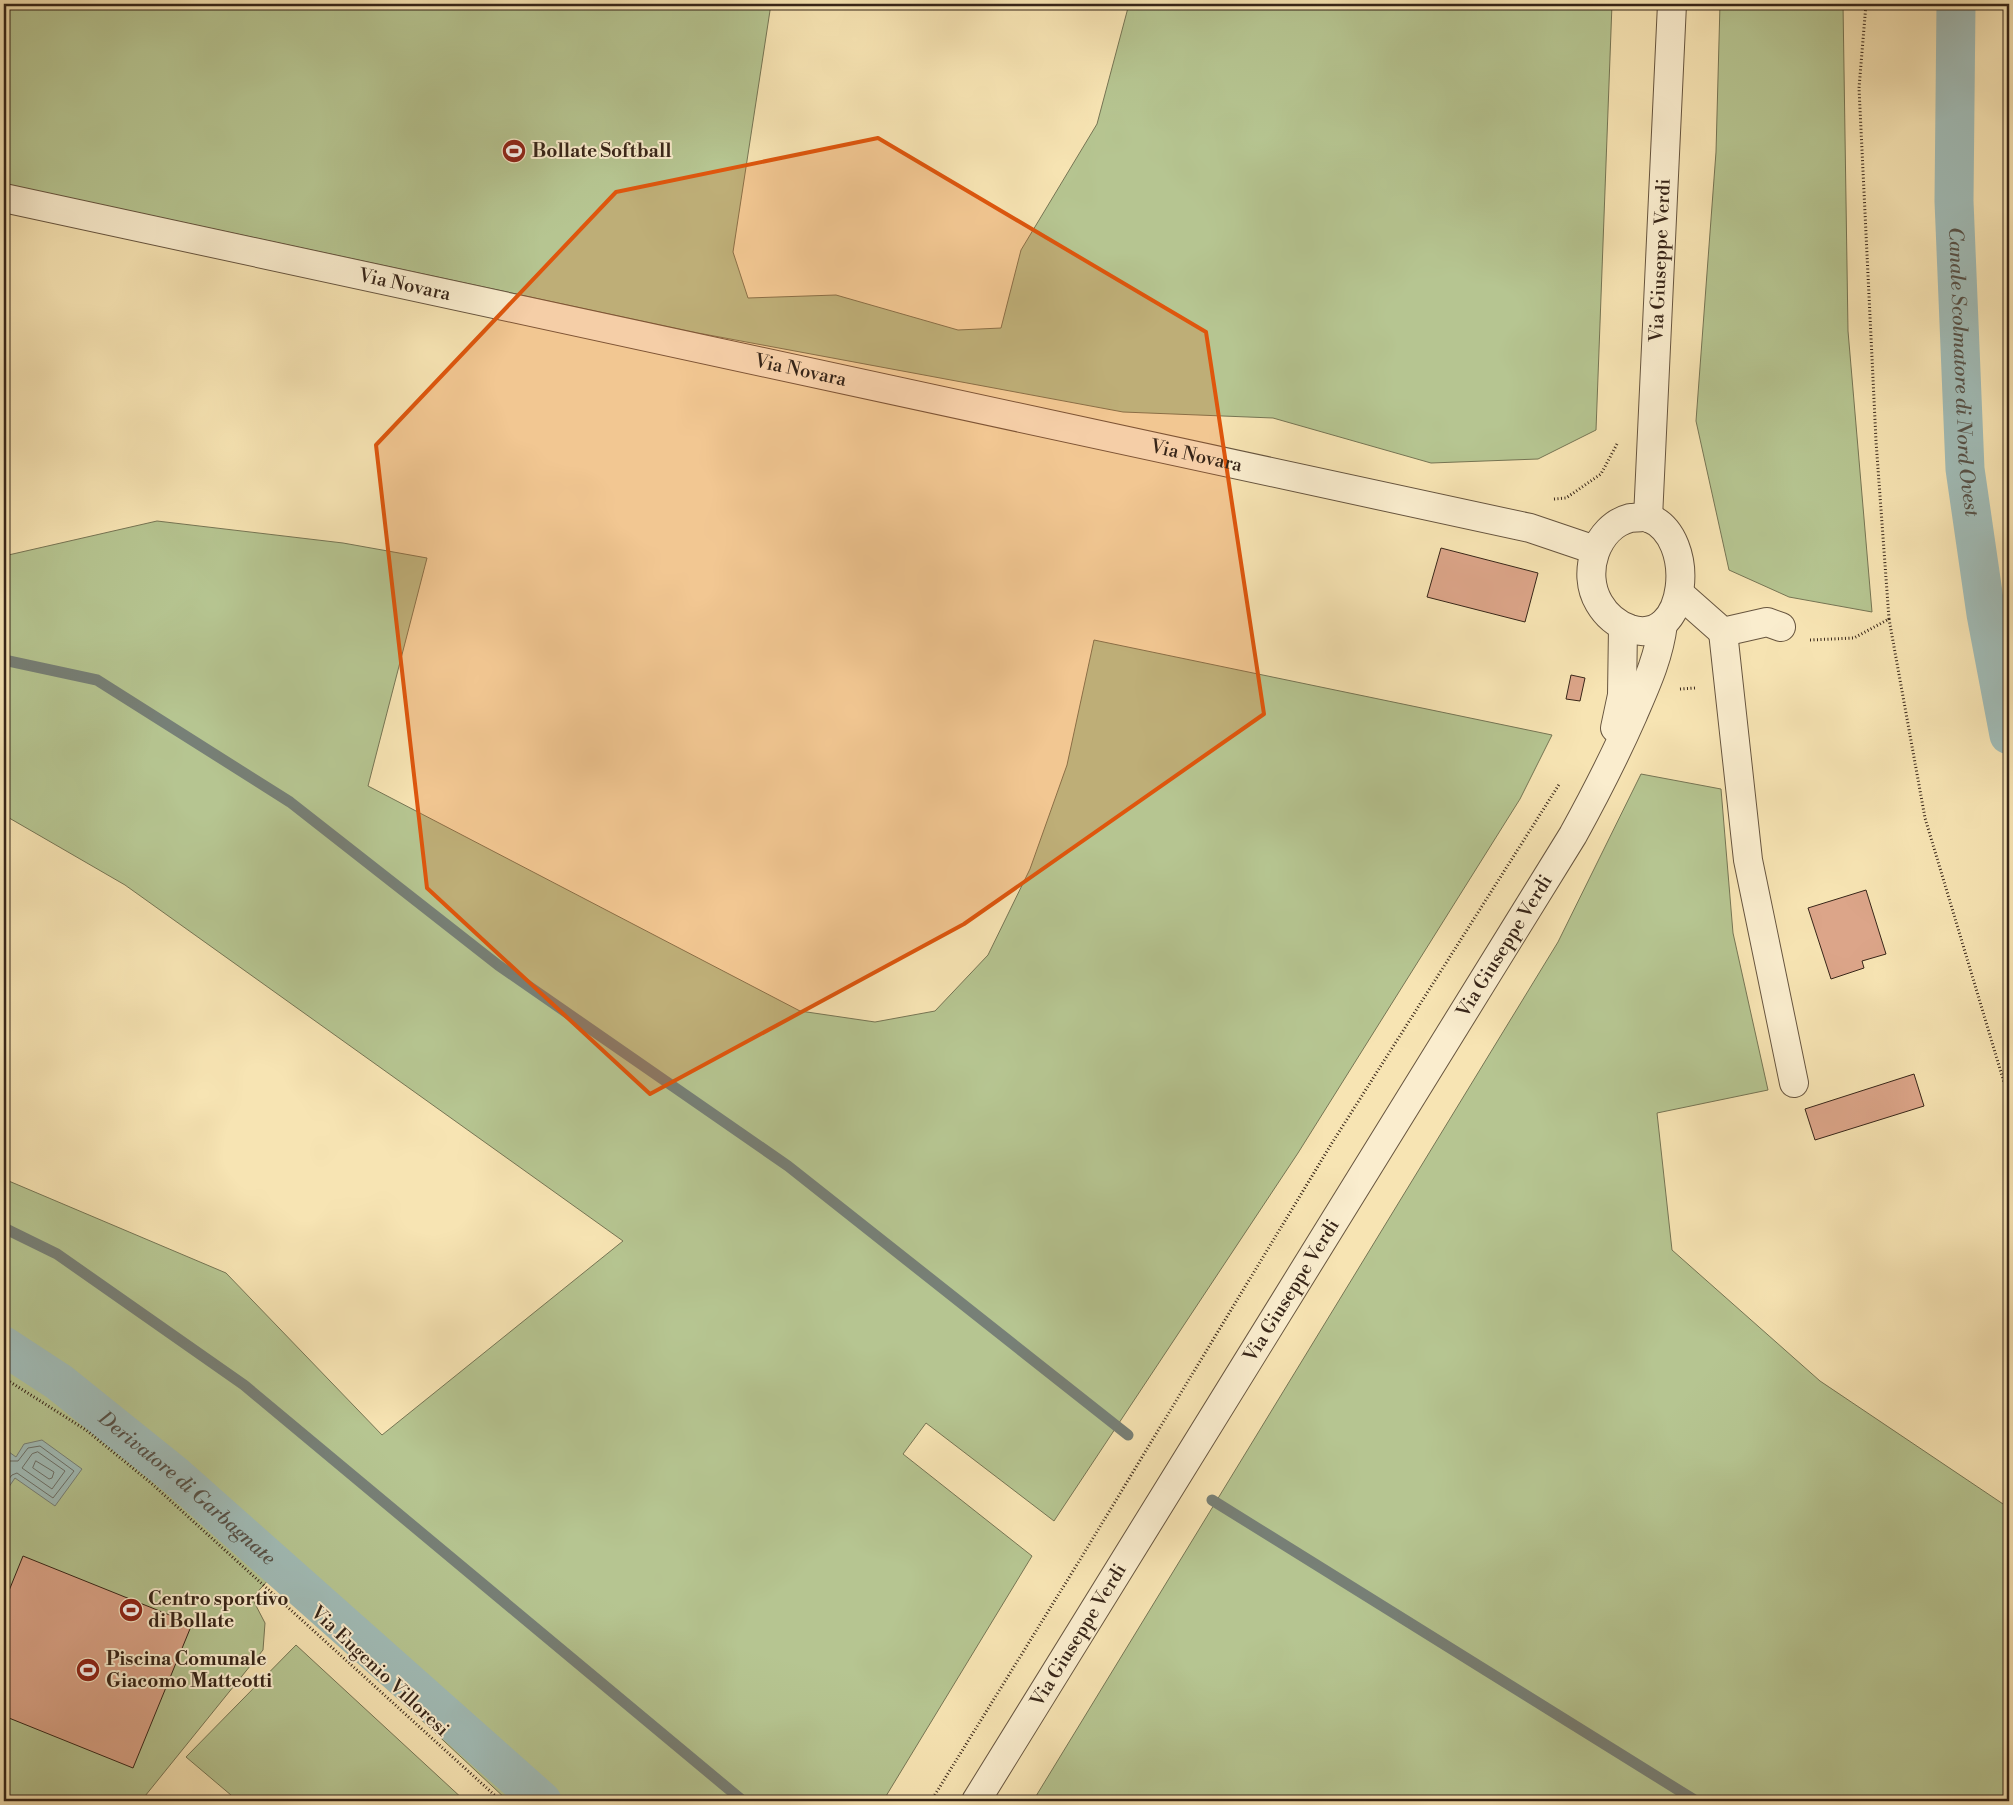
<svg xmlns="http://www.w3.org/2000/svg" width="2013" height="1805" font-family="'Libre Bodoni',serif">
  <style>
    .green { fill: #b6c591; stroke: #767554 }
    .water { fill: #a1bcb7; stroke: #778077 }
    .lines { fill: none; stroke-linecap: round; stroke-linejoin: round }
    .shore { stroke: #6c7068; stroke-width: 1 }
    .stream { stroke: #778077; stroke-width: 11 }
    .canal { stroke: #a1bcb7; stroke-width: 39 }
    .building { fill: #dca589; stroke: #372518 }
    .minor-casing { stroke: #67553f; stroke-width: 30 }
    .path { stroke: #372518; stroke-width: 3; stroke-dasharray: 1 2.5; stroke-linecap: butt }
    .minor { stroke: #faedce; stroke-width: 28 }
    .marked { fill: #df560d; fill-opacity: 0.2; stroke: #df560d; stroke-width: 4; stroke-linejoin: round }
    .labels { text-anchor: middle; dominant-baseline: central; stroke-width: 4; stroke-linejoin: round; paint-order: stroke }
    .poi-label { font-size: 19px; font-weight: bold; fill: #372518; stroke: #faedce; text-anchor: start }
    .street-label { font-size: 19px; fill: #372518; stroke: #faedce }
    .water-label { font-size: 20px; font-style: italic; fill: #575248; stroke: #faedce }
  </style>
  <rect width="100%" height="100%" fill="#f7e4b3"/>
  <filter id="stains"><feTurbulence type="fractalNoise" baseFrequency=".004" numOctaves="4"/><feColorMatrix values="0 0 0 0 .2 0 0 0 0 .09 0 0 0 0 .02 0 0 0 .5 -.17"/></filter>
  <radialGradient id="worn" r=".72"><stop offset=".6" stop-color="#630" stop-opacity="0"/><stop offset="1" stop-color="#630" stop-opacity=".3"/></radialGradient>
  <g class="green">
    <polygon points="4,4 771,4 733,252 748,298 836,295 958,330 1001,328 1021,250 1097,124 1129,4 1612,4 1596,430 1538,459 1431,463 1273,418 1123,412 698,333 4,184"/>
    <polygon points="1720,4 1843,4 1848,331 1872,612 1789,597 1729,570 1696,421 1716,152"/>
    <polygon points="157,521 343,543 427,558 368,786 800,1011 875,1022 935,1011 988,955 1030,869 1067,765 1094,640 1552,735 1520,799 1298,1153 1054,1521 926,1423 903,1454 1032,1556 883,1801 508,1801 270,1578 252,1598 265,1623 263,1650 141,1801 21,1801 4,1794 4,1179 226,1273 382,1435 623,1241 125,885 4,815 4,556"/>
    <polygon points="1641,774 1721,789 1733,933 1768,1090 1657,1113 1672,1250 1820,1381 2009,1508 2009,1801 1033,1801 1558,942"/>
    <polygon points="296,1645 465,1801 238,1801 186,1757"/>
  </g>
  <polygon class="water" points="42,1440 82,1469 55,1506 15,1478 4,1494 4,1459 9,1452 16,1457 24,1444"/>
  <g class="lines">
    <g class="shore">
      <polygon points="38,1452 65,1471 52,1489 22,1468 32,1454"/>
      <polyline points="4,1461 18,1461 28,1448 40,1446 74,1471 53,1498 17,1473 12,1475 4,1485"/>
      <polygon points="36,1461 54,1472 52,1478 49,1479 33,1468"/>
    </g>
    <g class="stream">
      <polyline points="4,660 97,680 290,802 498,965 788,1166 1128,1435"/>
      <polyline points="4,1228 57,1254 244,1385 743,1801"/>
      <polyline points="1212,1500 1696,1801"/>
    </g>
    <g class="canal">
      <path id="s1" d="M 1956,4 L 1954,201 L 1965,469 L 1986,614 L 2009,735"/>
      <path id="s2" d="M 4,1346 L 59,1382 L 176,1476 L 542,1801"/>
    </g>
  </g>
  <g class="building">
    <polygon points="1441,548 1538,573 1525,622 1427,597"/>
    <polygon points="1571,675 1585,678 1580,701 1566,699"/>
    <polygon points="1866,890 1886,954 1862,961 1864,968 1831,979 1808,908"/>
    <polygon points="1914,1074 1924,1106 1815,1140 1805,1109"/>
    <polygon points="23,1556 192,1624 133,1768 4,1716 4,1603"/>
  </g>
  <g class="lines">
    <g class="minor-casing">
      <g id="minor">
        <path id="s3" d="M 4,198 L 1530,528 L 1595,550"/>
        <path d="M 1630,518 C 1635,518 1644,516 1649,518 C 1698,537 1688,648 1630,629 C 1616,624 1606,615 1599,603 C 1581,573 1596,527 1630,518 Z"/>
        <path id="s4" d="M 1648,518 L 1672,4"/>
        <polyline points="1680,594 1723,632 1767,622 1781,627"/>
        <polyline points="1723,632 1748,860 1794,1083"/>
        <polyline points="1615,728 1622,695 1623,627"/>
        <path id="s5" d="M 976,1801 L 1573,835 C 1595,795 1615,756 1633,715 C 1646,685 1659,657 1663,624"/>
      </g>
    </g>
    <g class="path">
      <polyline points="2009,216 2006,285 2009,308"/>
      <polyline points="1554,499 1566,498 1601,474 1617,444"/>
      <polyline points="1889,619 1925,818 2009,1099"/>
      <polyline points="1810,640 1854,638 1889,619 1876,441 1859,88 1866,4"/>
      <polyline points="1680,689 1696,688"/>
      <polyline points="4,1378 86,1430 151,1483 501,1801"/>
      <polyline points="931,1801 1078,1563 1332,1143 1560,783"/>
    </g>
    <use href="#minor" class="minor"/>
  </g>
  <path class="marked" d="M 878,138 L 1206,332 L 1264,714 L 964,924 L 650,1094 L 427,888 L 376,445 L 616,192 Z"/>
  <defs>
    <g id="stadium-disc" transform="scale(1.25)"><circle r="9.5" fill="#8f2418" stroke="#faedce"/><path d="M0-5a6.5 5 0 1 0 0 10a6.5 5 0 1 0 0-10ZM-3.5-1.8h7v3.6h-7Z" fill="#fff"/></g>
  </defs>
  <g fill-rule="evenodd">
    <use href="#stadium-disc" x="514" y="151"/>
    <use href="#stadium-disc" x="131" y="1610"/>
    <use href="#stadium-disc" x="88" y="1670"/>
  </g>
  <g class="labels">
    <g class="poi-label">
      <text x="532" y="151">Bollate Softball</text>
      <text x="148" y="1599">Centro sportivo<tspan x="148" dy="22">di Bollate</tspan></text>
      <text x="106" y="1659">Piscina Comunale<tspan x="106" dy="22">Giacomo Matteotti</tspan></text>
    </g>
    <g class="street-label">
      <text stroke="none"><textPath href="#s4" startOffset="258">Via Giuseppe Verdi</textPath></text>
      <text stroke="none"><textPath href="#s3" startOffset="410">Via Novara</textPath></text>
      <text stroke="none"><textPath href="#s3" startOffset="815">Via Novara</textPath></text>
      <text stroke="none"><textPath href="#s3" startOffset="1220">Via Novara</textPath></text>
      <text stroke="none"><textPath href="#s5" startOffset="1005">Via Giuseppe Verdi</textPath></text>
      <text stroke="none"><textPath href="#s5" startOffset="600">Via Giuseppe Verdi</textPath></text>
      <text stroke="none"><textPath href="#s5" startOffset="195">Via Giuseppe Verdi</textPath></text>
      <text transform="translate(380 1671) rotate(43)">Via Eugenio Villoresi</text>
    </g>
    <g class="water-label">
      <text stroke="none"><textPath href="#s1" startOffset="368">Canale Scolmatore di Nord Ovest</textPath></text>
      <text stroke="none"><textPath href="#s2" startOffset="232">Derivatore di Garbagnate</textPath></text>
    </g>
  </g>
  <rect width="2013" height="1805" fill="none" stroke="#f7e4b3" stroke-width="20"/>
  <rect x="5" y="5" width="2003" height="1795" fill="none" stroke="#372518" stroke-width="2.5"/>
  <rect x="10" y="10" width="1993" height="1785" fill="none" stroke="#372518"/>
  <rect width="100%" height="100%" filter="url(#stains)"/>
  <rect width="100%" height="100%" fill="url(#worn)"/>
</svg>
